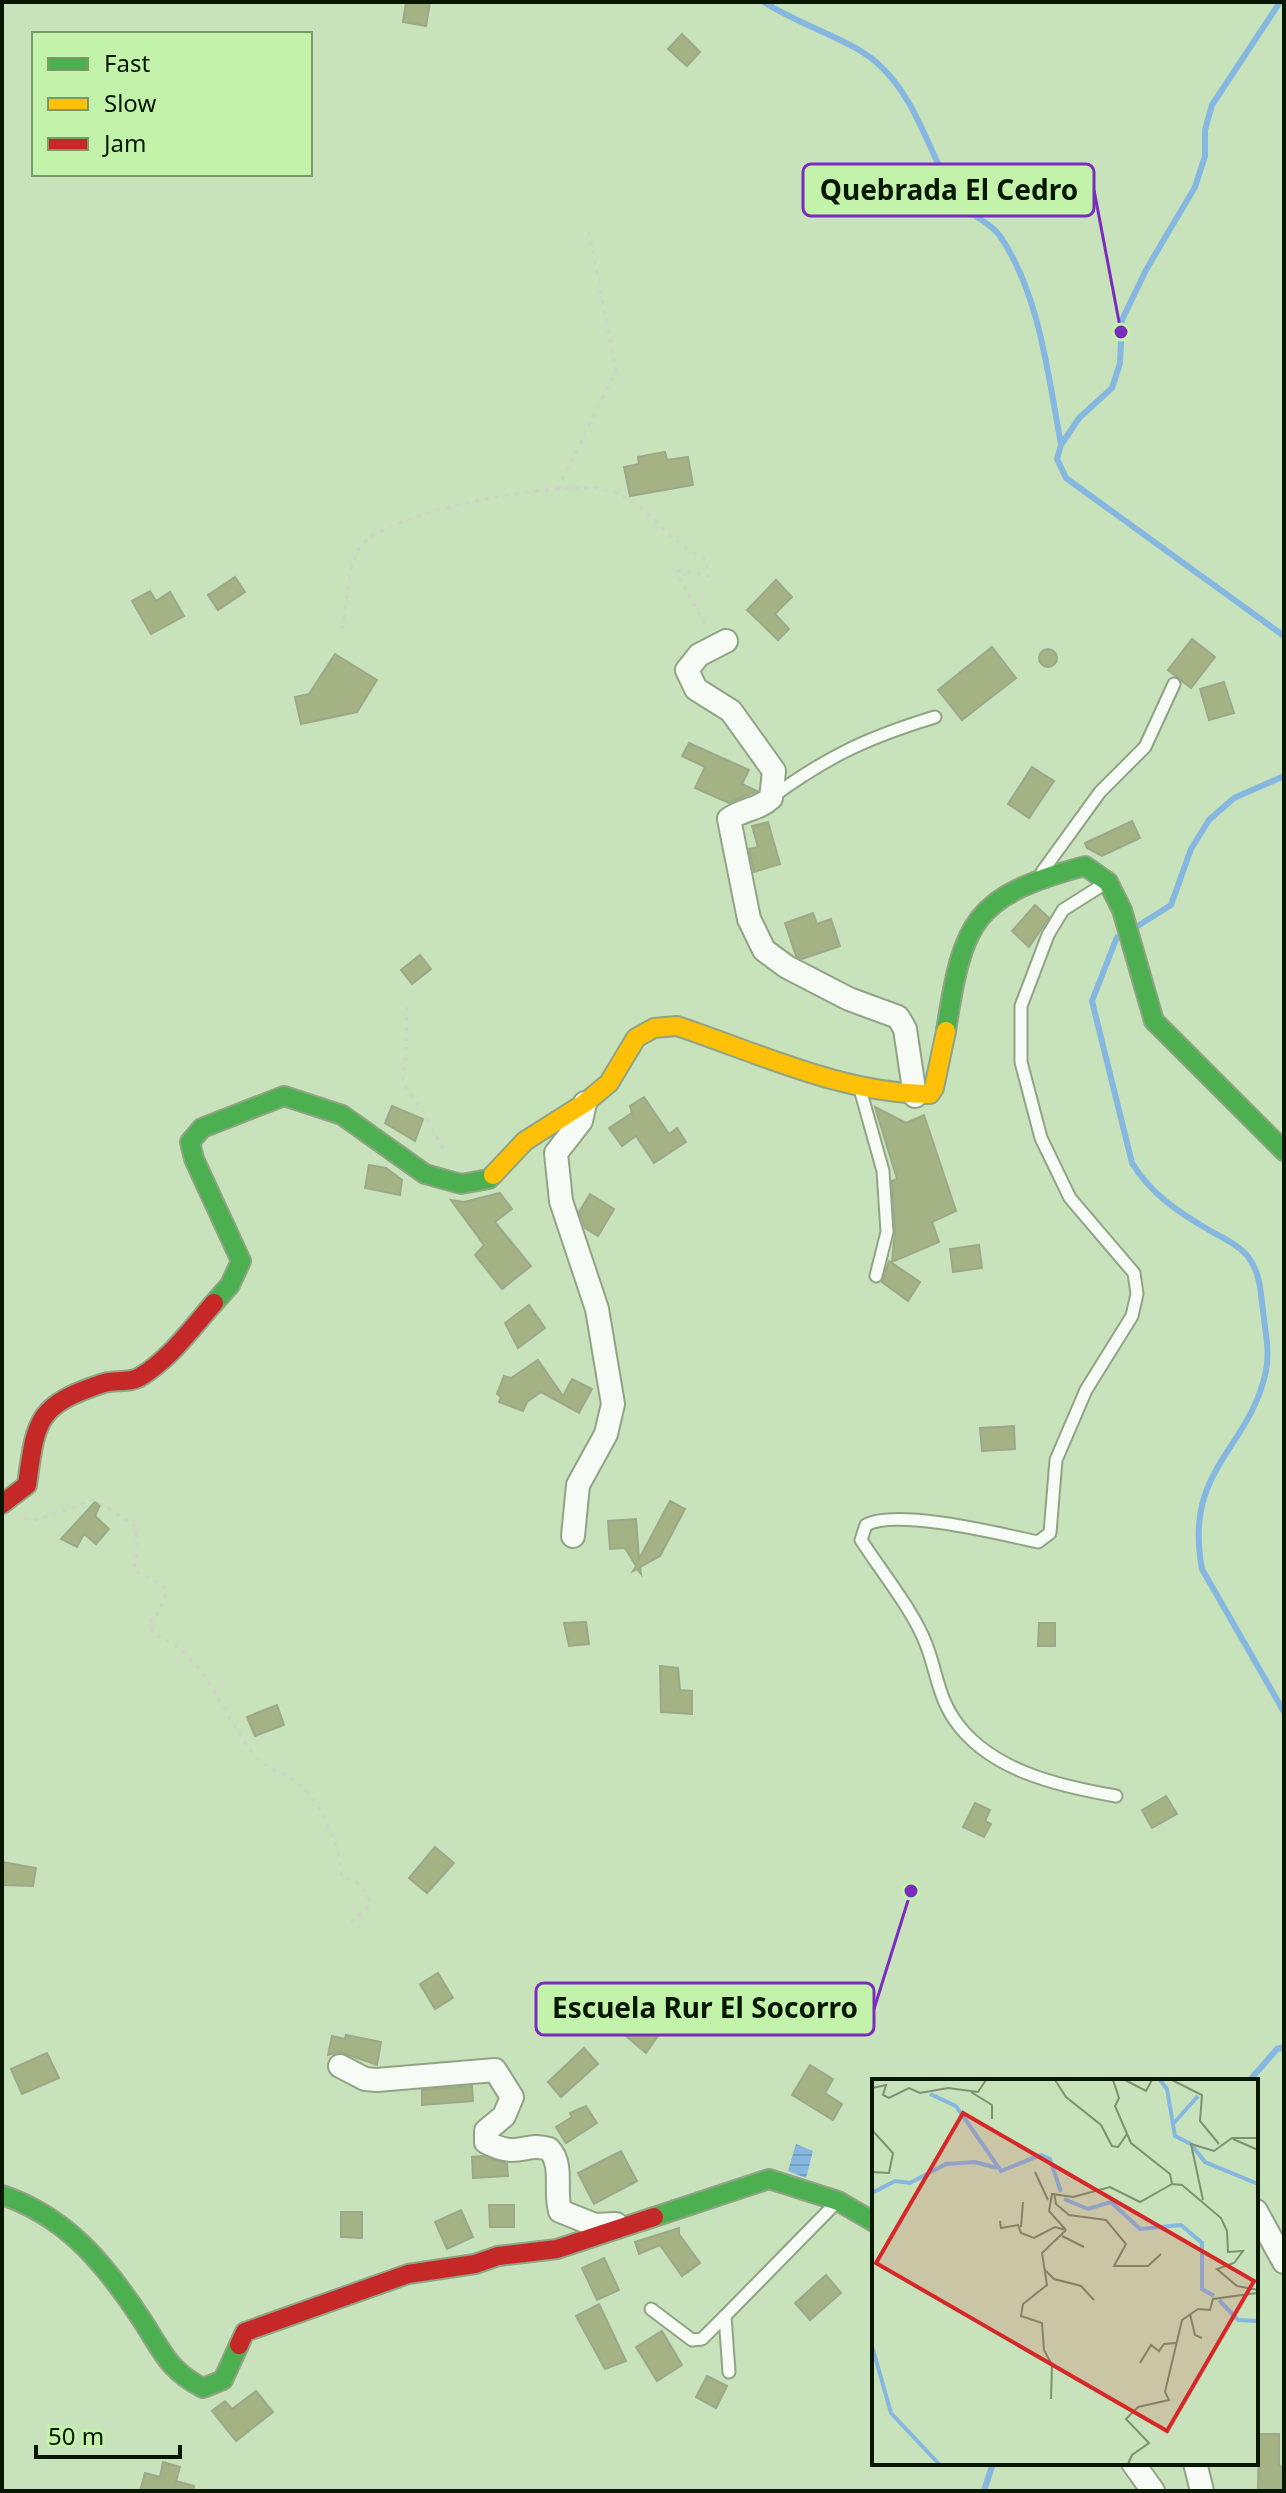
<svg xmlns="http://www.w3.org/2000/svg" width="1286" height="2493" font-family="'Noto Sans',sans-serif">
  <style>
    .water { fill: url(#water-rules) }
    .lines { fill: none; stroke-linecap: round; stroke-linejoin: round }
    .stream { stroke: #86b7e1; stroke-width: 6 }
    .building { fill: #a4b284; stroke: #9ca988; stroke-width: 2 }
    .lane-casing { stroke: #90a485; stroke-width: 15 }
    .street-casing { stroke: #90a485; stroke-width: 26 }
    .fast-casing { stroke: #90a485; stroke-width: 22 }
    .slow-casing { stroke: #90a485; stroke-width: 22 }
    .jam-casing { stroke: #90a485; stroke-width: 22 }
    .path { stroke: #cdd5c9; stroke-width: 3; stroke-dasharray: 4 6; stroke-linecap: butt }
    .lane { stroke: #f7fbf5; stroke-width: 11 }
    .street { stroke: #f7fbf5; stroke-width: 22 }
    .fast { stroke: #4caf50; stroke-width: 18 }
    .slow { stroke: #ffc107; stroke-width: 18 }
    .jam { stroke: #c62828; stroke-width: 18 }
    .inset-river { fill: none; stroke: #86b7e1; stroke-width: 4 }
    .inset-road { fill: none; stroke: #7b9170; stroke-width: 2 }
    .view { fill: #d62828; fill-opacity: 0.15; stroke: #d62828; stroke-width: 4 }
    .inset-edge { fill: none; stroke: #071700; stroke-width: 4 }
    .leader { fill: none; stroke: #7b2cbf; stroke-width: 3 }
    .callout-dot { fill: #7b2cbf; stroke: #c3f2ab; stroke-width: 3 }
    .callout { fill: #c3f2ab; stroke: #7b2cbf; stroke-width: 3 }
    .callout-label { font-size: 28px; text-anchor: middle; font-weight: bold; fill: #071700 }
  </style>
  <defs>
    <pattern id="water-rules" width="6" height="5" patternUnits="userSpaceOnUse" patternTransform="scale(2)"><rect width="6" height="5" fill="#86b7e1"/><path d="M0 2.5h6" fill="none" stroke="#729dbf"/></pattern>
  </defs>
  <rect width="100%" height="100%" fill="#c8e2bb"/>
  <polygon class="water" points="796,2144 813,2151 806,2178 788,2171"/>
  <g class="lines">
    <g class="stream">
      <path d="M 764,2 C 797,24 851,40 876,62 C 916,96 929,153 955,197 C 964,214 989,220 1000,236 C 1040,295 1048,376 1061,444"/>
      <polyline points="1280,2 1212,105 1205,130 1205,156 1195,187 1146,270 1122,320 1120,363 1112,388 1079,418 1061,445 1057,459 1066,478 1284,636"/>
      <polyline points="1136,927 1171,905 1191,849 1209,820 1234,798 1284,776"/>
      <path d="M 1117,937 L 1092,1001 L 1132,1163 C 1151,1194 1178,1212 1209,1230 C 1221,1237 1241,1246 1249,1258 C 1261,1276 1260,1290 1263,1310 C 1265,1331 1270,1350 1266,1371 C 1249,1451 1183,1469 1202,1569 L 1284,1712"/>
      <polyline points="1249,2081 1277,2049 1284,2047"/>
      <polyline points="984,2491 993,2463"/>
    </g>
  </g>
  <g class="building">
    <polygon points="406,2 430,2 426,26 403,22"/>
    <polygon points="682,34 700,52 687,66 668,49"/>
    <polygon points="665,452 667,460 688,457 693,485 630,496 624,467 639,464 638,457"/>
    <polygon points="235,577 245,592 218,610 208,595"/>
    <polygon points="776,580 792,597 775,614 789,629 778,640 747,610"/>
    <polygon points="150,591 156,601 170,592 184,616 151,634 132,601"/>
    <polygon points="1192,639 1215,657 1191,688 1168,670"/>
    <polygon points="992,647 1016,678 962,720 938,690"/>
    <circle cx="1048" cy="658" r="9"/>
    <polygon points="335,654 377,680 357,712 301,724 295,697 309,694"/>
    <polygon points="1224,682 1234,713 1209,720 1200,689"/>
    <polygon points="689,743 749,770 742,784 757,791 729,803 695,788 705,767 682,756"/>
    <polygon points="1032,767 1054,781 1029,818 1008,804"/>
    <polygon points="1132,821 1140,838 1102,856 1087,848 1085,843"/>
    <polygon points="768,822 780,864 754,872 749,849 758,847 752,826"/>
    <polygon points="1035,905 1049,918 1029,947 1012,931"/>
    <polygon points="813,913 817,924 831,919 840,946 802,959 796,956 785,923"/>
    <polygon points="420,955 431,969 412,984 401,970"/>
    <polygon points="644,1097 669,1134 677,1128 686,1142 654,1163 636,1136 622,1146 609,1128 632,1113 630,1106"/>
    <polygon points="392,1106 423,1119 415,1141 385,1123"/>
    <polygon points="875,1107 906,1123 924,1115 956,1211 932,1222 939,1242 892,1262 895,1231 892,1181 897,1179"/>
    <polygon points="369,1165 386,1168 402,1180 400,1195 365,1188"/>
    <polygon points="500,1193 512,1209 495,1222 531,1266 502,1289 475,1255 484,1245 451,1200 464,1202"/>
    <polygon points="590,1194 614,1209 598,1236 585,1228 579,1212"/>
    <polygon points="979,1245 982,1268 953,1272 950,1249"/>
    <polygon points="889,1261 920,1282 908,1301 882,1282"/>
    <polygon points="529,1305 545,1328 518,1348 505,1323"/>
    <polygon points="538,1360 563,1396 572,1379 592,1389 579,1413 541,1392 527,1402 523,1411 499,1402 501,1397 497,1394 504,1376 511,1378"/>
    <polygon points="1014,1426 1015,1449 982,1451 980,1428"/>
    <polygon points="670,1501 685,1509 660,1556 640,1567 641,1574 637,1569 633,1571 636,1566 625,1548 610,1549 608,1521 636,1519 639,1559"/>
    <polygon points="95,1502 100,1505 95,1516 109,1529 96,1544 84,1534 77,1547 61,1539"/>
    <polygon points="586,1622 589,1644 569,1646 564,1623"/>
    <polygon points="1039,1623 1055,1623 1055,1646 1038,1646"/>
    <polygon points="660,1666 678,1668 680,1690 692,1691 692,1714 661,1712"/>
    <polygon points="277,1705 284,1725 255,1736 247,1717"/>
    <polygon points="1166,1796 1177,1814 1152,1828 1142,1810"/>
    <polygon points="975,1803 990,1810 985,1821 991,1824 984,1837 963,1827"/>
    <polygon points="435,1847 454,1863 427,1893 409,1878"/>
    <polygon points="2,1862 36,1868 33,1886 2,1885"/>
    <polygon points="438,1973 453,1998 435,2009 420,1984"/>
    <polygon points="649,1993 674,2013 646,2053 619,2030"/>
    <polygon points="346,2035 381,2042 377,2065 340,2052 328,2055 332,2036 345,2039"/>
    <polygon points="584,2048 598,2064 561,2097 548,2082"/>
    <polygon points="47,2053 59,2078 22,2094 11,2069"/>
    <polygon points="810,2065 833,2079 825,2093 842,2104 833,2120 792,2095"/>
    <polygon points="472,2086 473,2101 422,2105 422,2090"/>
    <polygon points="586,2106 597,2123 566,2143 556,2127 572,2117 570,2113"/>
    <polygon points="621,2151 637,2181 594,2204 578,2173"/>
    <polygon points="483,2156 507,2164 508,2176 473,2178 472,2157"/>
    <polygon points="489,2205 514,2205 514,2227 490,2227"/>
    <polygon points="461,2210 473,2237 447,2249 435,2222"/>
    <polygon points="341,2212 362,2212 362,2238 341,2237"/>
    <polygon points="679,2228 679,2234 700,2263 682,2276 660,2245 639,2254 635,2242"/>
    <polygon points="604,2258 619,2290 597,2300 582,2268"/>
    <polygon points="826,2275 841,2293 810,2320 795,2303"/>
    <polygon points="599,2304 626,2361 605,2369 576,2316"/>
    <polygon points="662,2331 682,2365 657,2381 636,2347"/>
    <polygon points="707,2376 727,2386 716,2408 696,2397"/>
    <polygon points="256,2391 273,2412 236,2441 212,2411 225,2401 232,2409"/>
    <polygon points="1259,2434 1279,2434 1279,2466 1284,2467 1284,2491 1258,2491"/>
    <polygon points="163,2462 180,2467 176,2481 194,2486 193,2491 140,2491 145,2473 160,2477"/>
  </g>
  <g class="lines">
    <g class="lane-casing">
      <g id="lane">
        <path d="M 772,797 C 828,756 869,737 935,717"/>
        <polyline points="1042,872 1100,792 1145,747 1174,684"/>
        <path d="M 1104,884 L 1063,910 L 1048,935 L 1021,1006 L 1021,1062 L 1041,1138 L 1070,1198 L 1134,1273 L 1137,1294 L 1132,1316 L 1086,1390 L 1056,1460 L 1050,1533 L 1038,1542 C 1001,1534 896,1508 866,1525 L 861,1540 C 881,1571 913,1610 926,1644 C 936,1669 938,1696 954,1719 C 988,1770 1058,1786 1116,1796"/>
        <polyline points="860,1089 883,1171 887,1232 876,1276"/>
        <polyline points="651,2309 692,2340 702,2339 725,2316"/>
        <polyline points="729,2372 725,2316 835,2204"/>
      </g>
    </g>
    <g class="street-casing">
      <g id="street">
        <path d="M 726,641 L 699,655 L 687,670 L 696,689 L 731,711 L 774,771 L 771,798 C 758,810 743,809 729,819 L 749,919 L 764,950 L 787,967 L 849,999 L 898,1017 L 905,1029 L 915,1096"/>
        <polyline points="573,1536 578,1485 606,1434 613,1404 597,1309 561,1201 556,1153 581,1121 585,1103"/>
        <path d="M 340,2066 L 365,2079 L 377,2080 L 495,2070 L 512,2097 L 504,2116 L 486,2131 L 486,2142 C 520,2160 524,2141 549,2149 C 564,2165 554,2190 560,2211 L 595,2225 L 616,2224"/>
        <polyline points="1256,2211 1284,2262"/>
        <polyline points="1133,2463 1153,2491"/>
        <polyline points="1195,2463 1202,2491"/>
      </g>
    </g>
    <g class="fast-casing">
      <g id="fast">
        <path d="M 946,1031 C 963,919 974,896 1085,866 L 1108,882 L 1122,910 L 1154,1021 L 1284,1151"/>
        <polyline points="214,1303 230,1285 241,1261 194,1159 190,1142 202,1128 284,1096 342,1115 425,1174 461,1184 489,1179 493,1175"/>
        <path d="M 2,2195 C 67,2217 105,2264 142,2320 C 162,2351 169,2371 203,2388 L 223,2380 L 239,2345"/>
        <polyline points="654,2217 769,2179 838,2201 874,2222"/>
      </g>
    </g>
    <g class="slow-casing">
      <path id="slow" d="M 493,1175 L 525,1141 L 585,1103 L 609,1083 L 636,1038 L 654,1028 L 677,1026 C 758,1053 843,1094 930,1094 L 934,1088 L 946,1031"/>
    </g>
    <g class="jam-casing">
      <g id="jam">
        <path d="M 2,1504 L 27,1485 C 36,1420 36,1405 104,1383 C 115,1380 130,1383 140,1377 C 170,1359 191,1329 214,1303"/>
        <polyline points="239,2345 245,2332 408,2274 475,2264 498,2256 557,2249 654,2217"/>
      </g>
    </g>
    <g class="path">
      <polyline points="558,489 616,370 588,227"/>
      <path d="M 342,629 C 346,608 348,562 361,546 C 387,511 565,479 607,490 C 637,498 654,520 675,540 C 684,548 696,554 706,560 L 709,576 L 680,570 L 677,574 L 707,628"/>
      <polyline points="407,1007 406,1055 402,1083 425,1114 446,1154"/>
      <path d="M 24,1518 L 33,1521 L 95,1500 L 134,1525 L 138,1548 L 134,1570 C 145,1579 158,1579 167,1590 L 158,1614 L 151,1619 L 152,1634 C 210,1655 219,1715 257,1758 C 265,1767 279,1771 289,1777 C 320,1797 340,1842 341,1877 C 360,1881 365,1887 370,1905 L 352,1922 L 364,1931"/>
    </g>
    <use href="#lane" class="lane"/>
    <use href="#street" class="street"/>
    <use href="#fast" class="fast"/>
    <use href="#slow" class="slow"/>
    <use href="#jam" class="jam"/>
  </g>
  <g transform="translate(872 2079)">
    <rect width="386" height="386" fill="#c8e2bb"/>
    <path class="inset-river" d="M 288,1 L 295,10 L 303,57 L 319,65 L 333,83 L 386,105M 58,15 L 84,27 L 129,92 L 169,76 L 178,80 L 189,113M 301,45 L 326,17M 0,114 L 23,102 L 38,104 L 74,85 L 103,83 L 125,89M 192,120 L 216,130 L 239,123 L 268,150 L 309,146 L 330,164 L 330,210 L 342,217M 347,221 L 366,241 L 386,242M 0,267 L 19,334 L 67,385"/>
    <path class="inset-road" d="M 183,1 L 194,18 L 229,46 L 240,67 L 246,68 L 255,55M 241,1 L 247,19 L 243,27 L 259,64 L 298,95 L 300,105 L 310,106 L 349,139 L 355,152 L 356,173 L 371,172 L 362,184 L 345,190 L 365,207 L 386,211M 253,1 L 274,12 L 280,1M 300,1 L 330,16 L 328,42 L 347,65M 0,9 L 14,6 L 11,16 L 17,19 L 37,9 L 48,14 L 76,9 L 106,13 L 114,1M 99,13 L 120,26 L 120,40M 0,51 L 21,74 L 17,94 L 0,93M 361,60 L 386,71M 163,93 L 176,121M 182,114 L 184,125 L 197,136 L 234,141 L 254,165 L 242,187 L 276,187 L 289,175M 331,121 L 319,65 L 342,72 L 360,59 L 386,59M 128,142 L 129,149 L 146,146 L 149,154 L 162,159 L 183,148 L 194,151M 149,148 L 151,123M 194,151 L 177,132 L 180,115 L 201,118 L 238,108 L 268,123 L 300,105M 190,157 L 212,168M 173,191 L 182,200 L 209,207 L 222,221M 318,235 L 323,256 L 330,259M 268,284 L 279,266 L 287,272 L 292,265 L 304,264M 179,320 L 180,286 L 172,271 L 170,244 L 149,237 L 151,225 L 175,206 L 170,174 L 194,151M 256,385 L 260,376 L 277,364 L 254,340 L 266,328 L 297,321 L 293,313 L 310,241 L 326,230 L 338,231 L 341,220 L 385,214"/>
    <path class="view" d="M 91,34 L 382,202 L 295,352 L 4,184 Z"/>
    <rect width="386" height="386" class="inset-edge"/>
  </g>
  <path class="leader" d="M1121 332L1094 190M911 1891L874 2009"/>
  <g class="callout-dot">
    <circle cx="1121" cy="332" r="8"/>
    <circle cx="911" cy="1891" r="8"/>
  </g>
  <g class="callout">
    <rect x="803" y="164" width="291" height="52" rx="8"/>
    <rect x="536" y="1983" width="338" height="52" rx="8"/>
  </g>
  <g class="callout-label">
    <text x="949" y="200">Quebrada El Cedro</text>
    <text x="705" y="2018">Escuela Rur El Socorro</text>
  </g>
  <rect width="1286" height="2493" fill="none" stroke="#071700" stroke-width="8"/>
  <rect x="32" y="32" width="280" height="144" fill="#c3f2ab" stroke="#789a67" stroke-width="2"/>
  <rect x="48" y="58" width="40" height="12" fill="#4caf50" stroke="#789a67" stroke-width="2"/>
  <text x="104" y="72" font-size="24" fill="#071700">Fast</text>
  <rect x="48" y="98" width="40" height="12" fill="#ffc107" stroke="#789a67" stroke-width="2"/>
  <text x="104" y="112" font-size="24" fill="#071700">Slow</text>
  <rect x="48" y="138" width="40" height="12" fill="#c62828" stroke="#789a67" stroke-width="2"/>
  <text x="104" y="152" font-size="24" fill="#071700">Jam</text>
  <path d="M36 2445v12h144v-12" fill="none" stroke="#071700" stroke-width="4"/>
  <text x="48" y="2445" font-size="24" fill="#071700" stroke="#c3f2ab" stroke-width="6" paint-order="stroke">50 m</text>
</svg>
